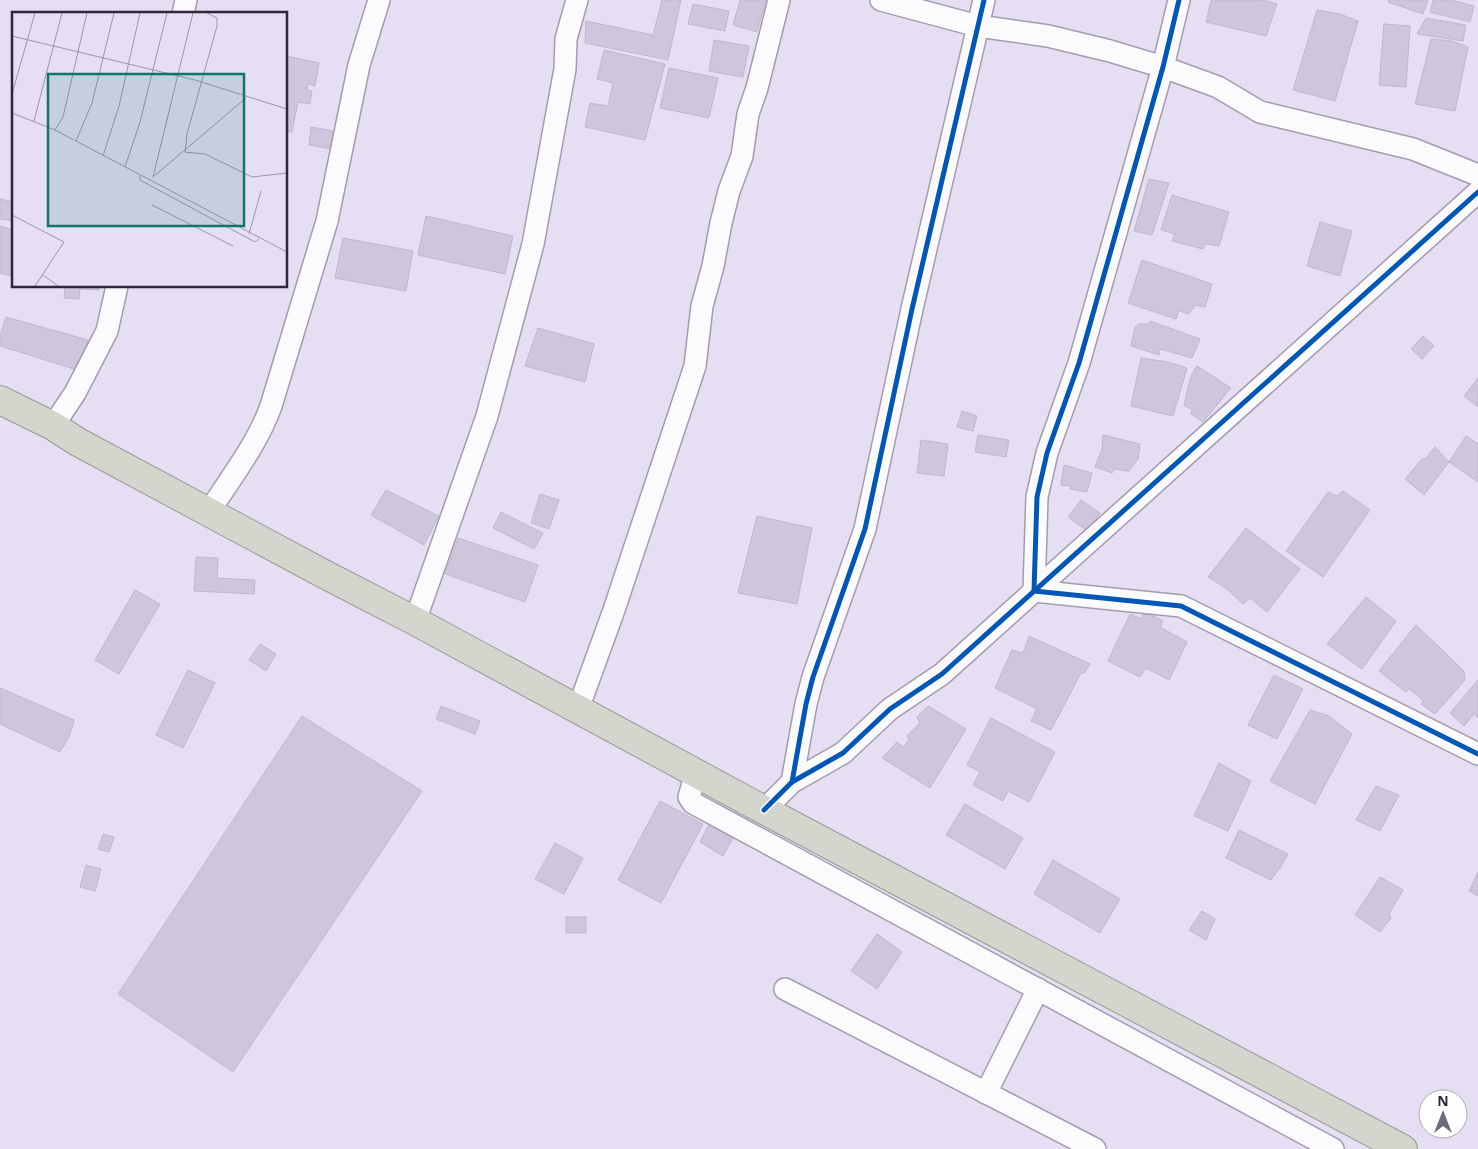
<svg xmlns="http://www.w3.org/2000/svg" width="1478" height="1149" font-family="'Noto Sans',sans-serif">
  <style>
    .building { fill: #cfc6de; stroke: #bfb8cb }
    .lines { fill: none; stroke-linecap: round; stroke-linejoin: round }
    .minor-casing { stroke: #a39caf; stroke-width: 24 }
    .trunk-casing { stroke: #999994; stroke-width: 30 }
    .minor { stroke: #fbfafd; stroke-width: 21 }
    .trunk { stroke: #d4d6ce; stroke-width: 28 }
    .cycleway-casing { stroke: #fff; stroke-width: 8 }
    .cycleway { stroke: #0057b8; stroke-width: 5 }
    .inset-road { fill: none; stroke: #9d95aa; stroke-width: 1 }
    .view { fill: #0f766e; fill-opacity: 0.15; stroke: #0f766e; stroke-width: 2.5 }
    .inset-edge { fill: none; stroke: #2f263d; stroke-width: 2.5 }
  </style>
  <rect width="100%" height="100%" fill="#e6dff3"/>
  <g class="building">
    <polygon points="662,0 681,0 668,60 585,43 586,21 653,35"/>
    <polygon points="740,0 766,0 757,32 733,25"/>
    <polygon points="1214,0 1262,0 1277,4 1266,36 1206,22 1211,1"/>
    <polygon points="1389,0 1428,0 1423,14 1388,2"/>
    <polygon points="1433,0 1451,0 1474,6 1470,22 1430,12"/>
    <polygon points="693,4 729,11 725,31 688,24"/>
    <polygon points="1317,10 1340,14 1358,21 1335,101 1293,90"/>
    <polygon points="1426,18 1466,25 1463,41 1417,34"/>
    <polygon points="1384,24 1410,26 1406,87 1379,85"/>
    <polygon points="1431,39 1452,41 1468,47 1455,111 1415,104"/>
    <polygon points="714,40 749,46 743,77 709,71"/>
    <polygon points="604,50 665,64 645,140 585,127 590,103 608,106 613,83 597,79"/>
    <polygon points="286,56 319,63 315,86 308,84 307,90 312,91 310,104 298,102 292,132 286,131"/>
    <polygon points="669,68 718,78 709,118 660,108"/>
    <polygon points="311,127 334,131 331,149 309,145"/>
    <polygon points="1149,179 1169,183 1152,235 1134,231"/>
    <polygon points="1172,195 1229,212 1219,246 1205,244 1203,249 1172,241 1175,234 1161,230"/>
    <polygon points="0,199 14,202 14,221 0,219"/>
    <polygon points="426,216 513,236 505,274 418,255"/>
    <polygon points="1320,222 1352,231 1340,276 1307,266"/>
    <polygon points="0,226 14,230 14,277 0,273"/>
    <polygon points="343,238 413,251 406,291 335,278"/>
    <polygon points="1142,260 1212,284 1205,307 1195,305 1189,314 1179,311 1176,319 1128,303"/>
    <polygon points="65,286 99,286 99,290 80,289 79,299 64,298"/>
    <polygon points="6,317 88,340 77,370 0,346 0,336"/>
    <polygon points="1150,321 1200,339 1192,358 1160,349 1159,355 1131,346 1135,327 1138,324 1149,324"/>
    <polygon points="538,328 594,344 585,382 525,366"/>
    <polygon points="1423,336 1434,346 1422,359 1411,349"/>
    <polygon points="1141,358 1168,362 1187,368 1173,416 1131,406"/>
    <polygon points="1197,366 1231,388 1203,422 1191,414 1192,410 1184,405 1191,376"/>
    <polygon points="1478,378 1478,407 1464,396"/>
    <polygon points="962,411 977,416 973,431 957,427"/>
    <polygon points="978,435 1009,440 1006,457 975,452"/>
    <polygon points="1103,435 1140,444 1138,459 1129,471 1114,469 1112,473 1095,467 1102,449"/>
    <polygon points="1466,436 1478,444 1478,482 1449,462"/>
    <polygon points="921,440 948,444 944,476 917,473"/>
    <polygon points="1435,447 1449,462 1424,495 1405,479 1422,459 1426,458"/>
    <polygon points="1064,465 1092,473 1087,492 1070,489 1071,486 1061,485"/>
    <polygon points="386,490 439,516 424,545 371,515"/>
    <polygon points="1343,491 1370,510 1323,577 1286,551 1328,492 1337,496"/>
    <polygon points="540,494 559,500 549,529 531,523"/>
    <polygon points="1081,500 1100,513 1087,531 1068,517"/>
    <polygon points="501,512 543,533 534,549 493,528"/>
    <polygon points="757,516 812,528 797,604 738,593"/>
    <polygon points="1246,528 1300,569 1267,612 1250,598 1243,604 1227,589 1208,577"/>
    <polygon points="458,538 538,565 525,602 445,574"/>
    <polygon points="196,557 218,558 217,578 255,580 254,594 194,591"/>
    <polygon points="135,590 160,604 119,674 95,660"/>
    <polygon points="1366,597 1396,621 1362,669 1327,644"/>
    <polygon points="1145,612 1163,621 1160,627 1187,642 1169,680 1146,668 1140,677 1108,661 1130,614 1141,619"/>
    <polygon points="1416,625 1464,671 1465,680 1435,714 1421,704 1423,700 1409,689 1406,692 1379,671"/>
    <polygon points="1029,636 1090,664 1084,673 1081,673 1051,730 1031,721 1037,709 995,688 1012,650 1023,653"/>
    <polygon points="260,644 276,654 266,671 249,660"/>
    <polygon points="188,670 215,683 183,748 156,735"/>
    <polygon points="1274,675 1303,689 1277,739 1248,725"/>
    <polygon points="1478,680 1478,718 1474,714 1464,726 1450,713"/>
    <polygon points="0,688 74,720 69,737 60,752 0,724"/>
    <polygon points="441,706 480,721 475,734 436,719"/>
    <polygon points="928,706 966,729 930,788 882,758 897,742 903,747 909,740 907,736 920,723 917,717"/>
    <polygon points="1310,710 1329,716 1352,734 1315,804 1270,781"/>
    <polygon points="302,716 422,791 233,1072 118,994"/>
    <polygon points="991,718 1055,752 1029,802 1008,791 1003,801 973,785 980,772 967,765"/>
    <polygon points="1219,763 1251,781 1228,831 1194,816"/>
    <polygon points="1376,786 1399,795 1380,831 1356,820"/>
    <polygon points="660,801 703,824 661,903 618,880"/>
    <polygon points="965,804 1023,838 1005,869 946,835"/>
    <polygon points="709,824 733,838 723,856 700,842"/>
    <polygon points="1239,830 1288,854 1280,868 1271,880 1226,858"/>
    <polygon points="103,834 114,837 109,852 98,849"/>
    <polygon points="555,843 583,858 564,894 535,879"/>
    <polygon points="1053,860 1120,899 1100,933 1034,894"/>
    <polygon points="86,865 101,869 95,891 80,887"/>
    <polygon points="1478,872 1478,896 1469,891"/>
    <polygon points="1380,877 1403,890 1389,914 1391,918 1380,932 1355,915"/>
    <polygon points="1202,911 1215,919 1206,940 1189,930"/>
    <rect x="566" y="917" width="20" height="16"/>
    <polygon points="877,934 902,952 877,989 851,971"/>
  </g>
  <g class="lines">
    <g class="minor-casing">
      <g id="minor">
        <polyline points="881,0 978,26 1048,36 1110,51 1163,67 1218,87 1260,112 1413,149 1478,175"/>
        <polyline points="1179,0 1163,67 1079,363 1047,453 1037,497 1034,591 1181,606 1478,754"/>
        <polyline points="183,14 186,0"/>
        <polyline points="53,426 75,393 107,331 117,286"/>
        <path d="M 209,512 C 231,477 257,445 271,406 L 327,221 L 359,65 L 379,0"/>
        <polyline points="415,621 487,416 533,244 565,69 566,39 577,0"/>
        <polyline points="578,709 614,610 695,366 702,306 713,266 721,223 729,191 742,156 748,114 757,88 779,0"/>
        <polyline points="696,773 689,797 693,803 1333,1149"/>
        <polyline points="792,782 806,704 813,677 865,529 912,309 984,0"/>
        <polyline points="764,810 792,782 843,753 890,709 942,674 1478,192"/>
        <polyline points="785,989 1095,1149"/>
        <polyline points="986,1093 1038,989"/>
      </g>
    </g>
    <g class="trunk-casing">
      <polyline id="trunk" points="0,400 53,426 78,442 324,574 415,621 764,810 1403,1149"/>
    </g>
    <use href="#minor" class="minor"/>
    <use href="#trunk" class="trunk"/>
    <g class="cycleway-casing">
      <g id="cycleway">
        <polyline points="1179,0 1163,67 1079,363 1047,453 1037,497 1034,591 1181,606 1478,754"/>
        <polyline points="792,782 806,704 813,677 865,529 912,309 984,0"/>
        <polyline points="764,810 792,782 843,753 890,709 942,674 1478,192"/>
      </g>
    </g>
    <use href="#cycleway" class="cycleway"/>
  </g>
  <g transform="translate(12 12)">
    <rect width="275" height="275" fill="#e6dff3"/>
    <path class="inset-road" d="M 195,1 L 205,6 L 205,14 L 175,122 L 173,140 L 193,142 L 240,165 L 275,161M 0,24 L 183,68 L 275,97M 0,82 L 23,1M 0,101 L 43,118 L 275,240M 22,109 L 50,1M 43,118 L 51,105 L 75,1M 64,129 L 80,91 L 102,1M 91,144 L 107,94 L 128,1M 113,155 L 128,110 L 155,1M 128,164 L 128,168 L 243,230 L 247,227M 141,165 L 181,1M 141,165 L 234,86M 140,193 L 221,234M 0,203 L 52,230 L 23,274M 237,222 L 249,179M 31,263 L 46,274"/>
    <path class="view" d="M 36,62 L 232,62 L 232,214 L 36,214 Z"/>
    <rect width="275" height="275" class="inset-edge"/>
  </g>
  <g transform="translate(1443 1114)"><circle r="24" fill="#ffffff" stroke="#aca8b1"/>
  <path d="M0-4L9 19L0 12L-9 19Z" fill="#6f677d"/>
  <text y="-8" font-size="14" font-weight="bold" text-anchor="middle" fill="#2f263d">N</text>
  </g>
</svg>
